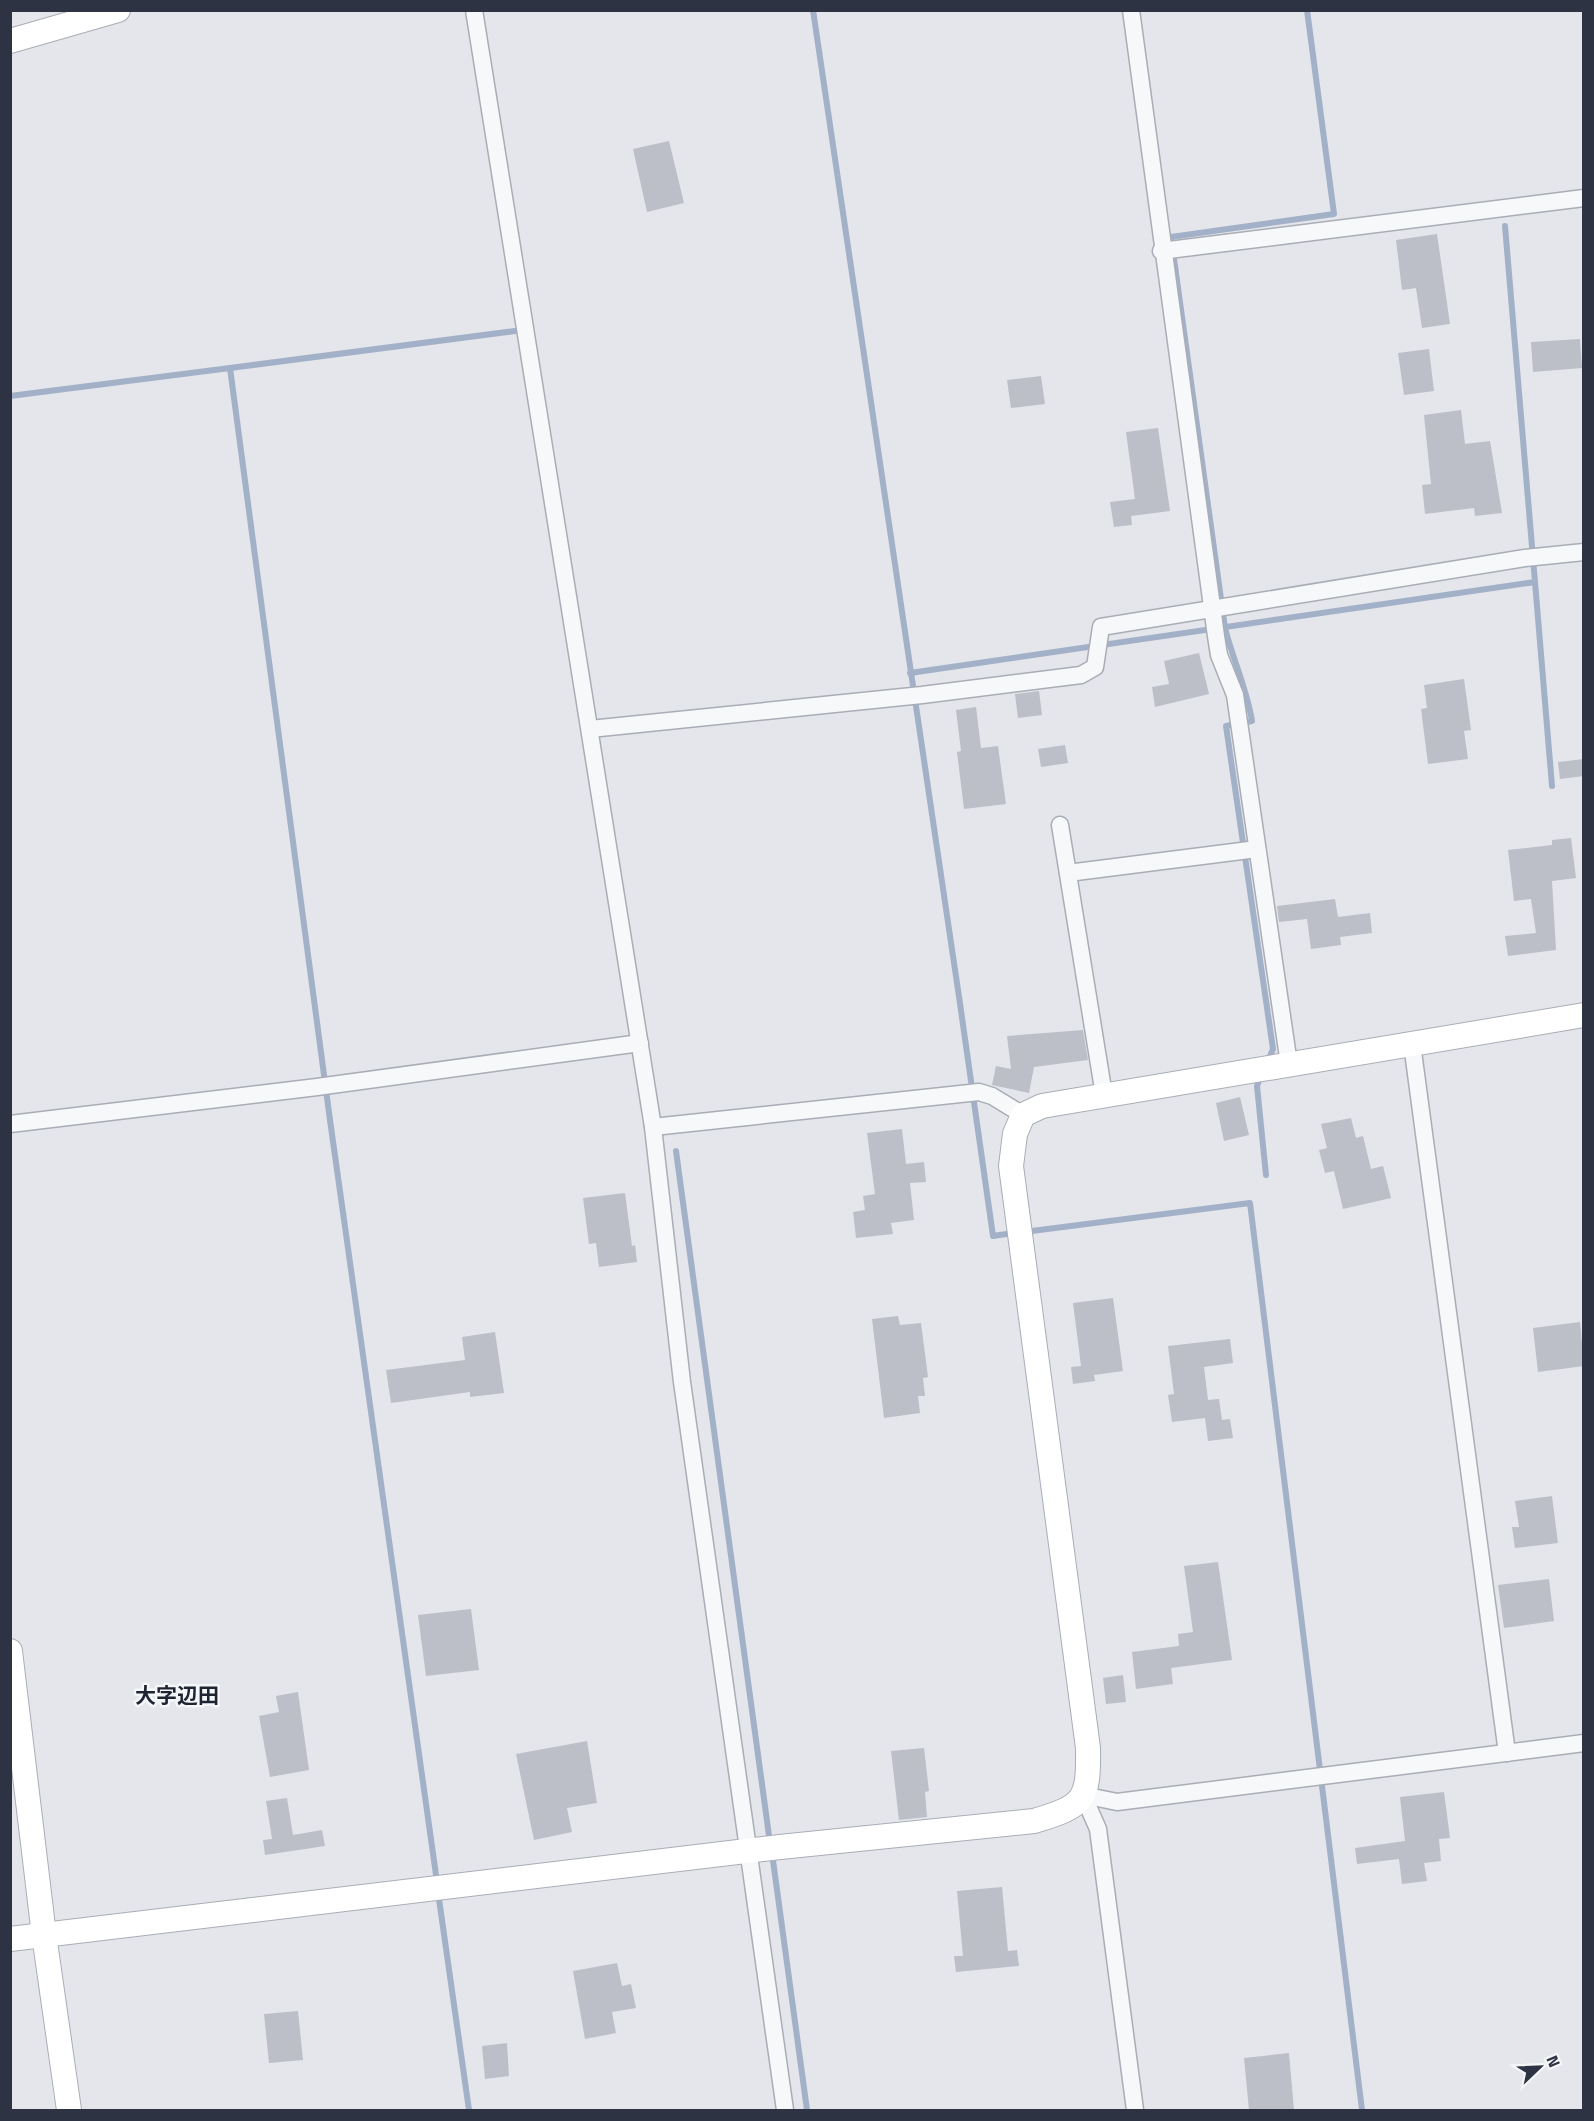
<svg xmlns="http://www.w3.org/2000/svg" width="1594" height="2121" font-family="'Titillium Web','Noto Sans JP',sans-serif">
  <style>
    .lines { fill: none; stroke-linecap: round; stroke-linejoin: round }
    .stream { stroke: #a3b1c8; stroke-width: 6 }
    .building { fill: #bcbfc7 }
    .street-casing { stroke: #a9adb5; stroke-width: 19 }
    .secondary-casing { stroke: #a9adb5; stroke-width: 26 }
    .street { stroke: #f7f8fa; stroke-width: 16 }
    .secondary { stroke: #fff; stroke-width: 24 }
    .labels { text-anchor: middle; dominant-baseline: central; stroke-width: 5; stroke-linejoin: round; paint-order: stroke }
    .quarter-label { font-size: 21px; font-weight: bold; fill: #1f2433; stroke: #f4f6f8 }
  </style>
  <rect width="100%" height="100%" fill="#e4e6eb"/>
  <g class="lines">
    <g class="stream">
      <path d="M 813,10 C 873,419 936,827 993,1236 L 1013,1233"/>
      <polyline points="230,368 515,331"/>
      <polyline points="10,396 230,368 330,1120 437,1882"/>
      <polyline points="1535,582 1552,786"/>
      <polyline points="910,673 1535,582 1505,226"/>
      <path d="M 1268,1061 L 1273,1049 L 1226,726 L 1252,721 C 1247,689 1233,660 1225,628 L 1171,237 L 1334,214 L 1307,10"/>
      <polyline points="1261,1075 1257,1086 1266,1175"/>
      <polyline points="676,1151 770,1843"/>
      <polyline points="1024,1232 1250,1203 1362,2110"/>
      <polyline points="772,1853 807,2110"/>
      <polyline points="438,1892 469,2110"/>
    </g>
  </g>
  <g class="building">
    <polygon points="669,141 684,203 647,212 633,149"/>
    <polygon points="1437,234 1450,324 1422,328 1416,288 1402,290 1396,240"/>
    <polygon points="1580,339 1582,368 1533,372 1531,342"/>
    <polygon points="1429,349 1434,391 1404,395 1398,353"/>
    <polygon points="1041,376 1045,404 1011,408 1007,380"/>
    <polygon points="1461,410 1465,444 1490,441 1502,513 1475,516 1474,508 1425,514 1422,485 1431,484 1424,415"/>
    <polygon points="1158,428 1170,511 1131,516 1132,525 1114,527 1110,502 1135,499 1126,432"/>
    <polygon points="1199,653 1209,694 1155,707 1152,687 1169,684 1164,661"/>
    <polygon points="1464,679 1471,730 1464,731 1468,759 1428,764 1421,709 1427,708 1424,685"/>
    <polygon points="1039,691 1042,715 1018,718 1015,694"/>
    <polygon points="976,707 981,748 998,746 1006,804 964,809 957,752 961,751 956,710"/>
    <polygon points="1065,745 1068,763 1041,767 1038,749"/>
    <polygon points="1584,759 1584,776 1560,779 1558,762"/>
    <polygon points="1571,838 1576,878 1552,881 1556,950 1508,956 1505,936 1536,933 1531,899 1514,901 1508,850 1552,845 1552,840"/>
    <polygon points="1335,899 1338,917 1370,913 1372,933 1340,937 1341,945 1311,949 1307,919 1279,922 1277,906"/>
    <polygon points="1083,1030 1088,1060 1034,1067 1029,1093 992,1085 996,1066 1011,1069 1007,1036"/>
    <polygon points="1240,1097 1249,1135 1224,1141 1216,1103"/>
    <polygon points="1351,1118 1356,1138 1363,1136 1371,1169 1383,1166 1391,1198 1343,1209 1334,1171 1325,1173 1319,1150 1327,1148 1321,1124"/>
    <polygon points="902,1129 906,1164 924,1162 926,1182 910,1183 914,1220 891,1223 893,1234 856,1238 853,1212 865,1210 863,1196 875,1194 867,1133"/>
    <polygon points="625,1193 632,1246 635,1245 637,1262 599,1267 596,1243 589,1244 583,1198"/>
    <polygon points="1113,1298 1123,1371 1094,1375 1095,1381 1073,1384 1071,1367 1081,1366 1073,1303"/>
    <polygon points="898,1316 900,1325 921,1323 928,1377 923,1378 925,1396 918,1396 920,1413 884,1418 872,1319"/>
    <polygon points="1580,1322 1584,1366 1538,1372 1533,1328"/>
    <polygon points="495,1332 504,1393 470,1397 470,1392 391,1403 386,1370 465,1360 462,1337"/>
    <polygon points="1230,1339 1233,1363 1204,1367 1208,1400 1219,1399 1222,1420 1230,1419 1233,1438 1208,1441 1205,1418 1172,1422 1168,1395 1174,1394 1168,1346"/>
    <polygon points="1552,1496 1558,1543 1515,1548 1512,1527 1519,1527 1515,1501"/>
    <polygon points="1218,1562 1232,1660 1171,1668 1173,1684 1136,1689 1132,1652 1179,1646 1178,1634 1193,1632 1184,1566"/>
    <polygon points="1549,1579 1554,1621 1504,1628 1498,1585"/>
    <polygon points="471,1609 479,1670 426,1676 418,1615"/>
    <polygon points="1123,1675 1126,1702 1106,1704 1103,1678"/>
    <polygon points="298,1692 309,1770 270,1777 259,1716 279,1712 276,1696"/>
    <polygon points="587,1741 597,1803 567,1808 572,1832 534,1840 516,1754"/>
    <polygon points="924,1748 929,1791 925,1792 927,1817 899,1820 891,1751"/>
    <polygon points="1444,1792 1450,1838 1439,1839 1441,1861 1424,1863 1427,1881 1402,1884 1399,1859 1357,1864 1355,1848 1405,1841 1400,1797"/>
    <polygon points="287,1798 293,1835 322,1830 325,1846 265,1855 263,1840 272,1839 266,1801"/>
    <polygon points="1002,1887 1008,1951 1017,1950 1019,1966 956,1972 954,1956 963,1956 957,1891"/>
    <polygon points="617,1963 622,1986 631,1984 636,2008 612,2012 616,2033 585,2039 573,1971"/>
    <polygon points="298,2011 303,2060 269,2063 264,2014"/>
    <polygon points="507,2043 509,2076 485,2079 482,2046"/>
    <polygon points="1289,2053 1294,2110 1249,2110 1244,2058"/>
  </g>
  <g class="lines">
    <g class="street-casing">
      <g id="street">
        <polyline points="474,10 653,1127 682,1382 785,2110"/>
        <polyline points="1131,10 1216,636 1219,655 1235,695 1289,1064"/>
        <polyline points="1161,251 1584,198"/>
        <polyline points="590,729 922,695 1081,675 1095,667 1101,627 1525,558 1584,552"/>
        <polyline points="1060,825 1104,1095"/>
        <polyline points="1068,873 1257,849"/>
        <polyline points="1412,1044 1507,1753"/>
        <polyline points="10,1124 317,1087 640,1043"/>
        <polyline points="653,1127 979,1092 992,1096 1023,1115"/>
        <polyline points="1083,1795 1117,1802 1584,1743"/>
        <polyline points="1083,1795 1098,1829 1135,2110"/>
      </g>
    </g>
    <g class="secondary-casing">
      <g id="secondary">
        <polyline points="10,41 118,10"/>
        <polyline points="10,1651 44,1935 69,2110"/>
        <path d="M 10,1939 L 780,1847 L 1034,1821 C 1084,1806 1089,1801 1088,1748 L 1011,1166 L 1015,1134 L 1023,1115 L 1042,1106 L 1584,1015"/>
      </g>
    </g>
    <use href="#street" class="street"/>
    <use href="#secondary" class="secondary"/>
  </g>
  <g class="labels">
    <g class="quarter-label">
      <text x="177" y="1695">大字辺田</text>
    </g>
  </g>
  <rect width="1594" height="2121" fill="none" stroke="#2d3342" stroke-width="24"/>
  <g transform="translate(1540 2067) rotate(67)" stroke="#f4f6f8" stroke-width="4.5" paint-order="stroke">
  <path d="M0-4.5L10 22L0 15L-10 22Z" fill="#2d3342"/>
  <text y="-9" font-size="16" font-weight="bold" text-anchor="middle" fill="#2d3342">N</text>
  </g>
</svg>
